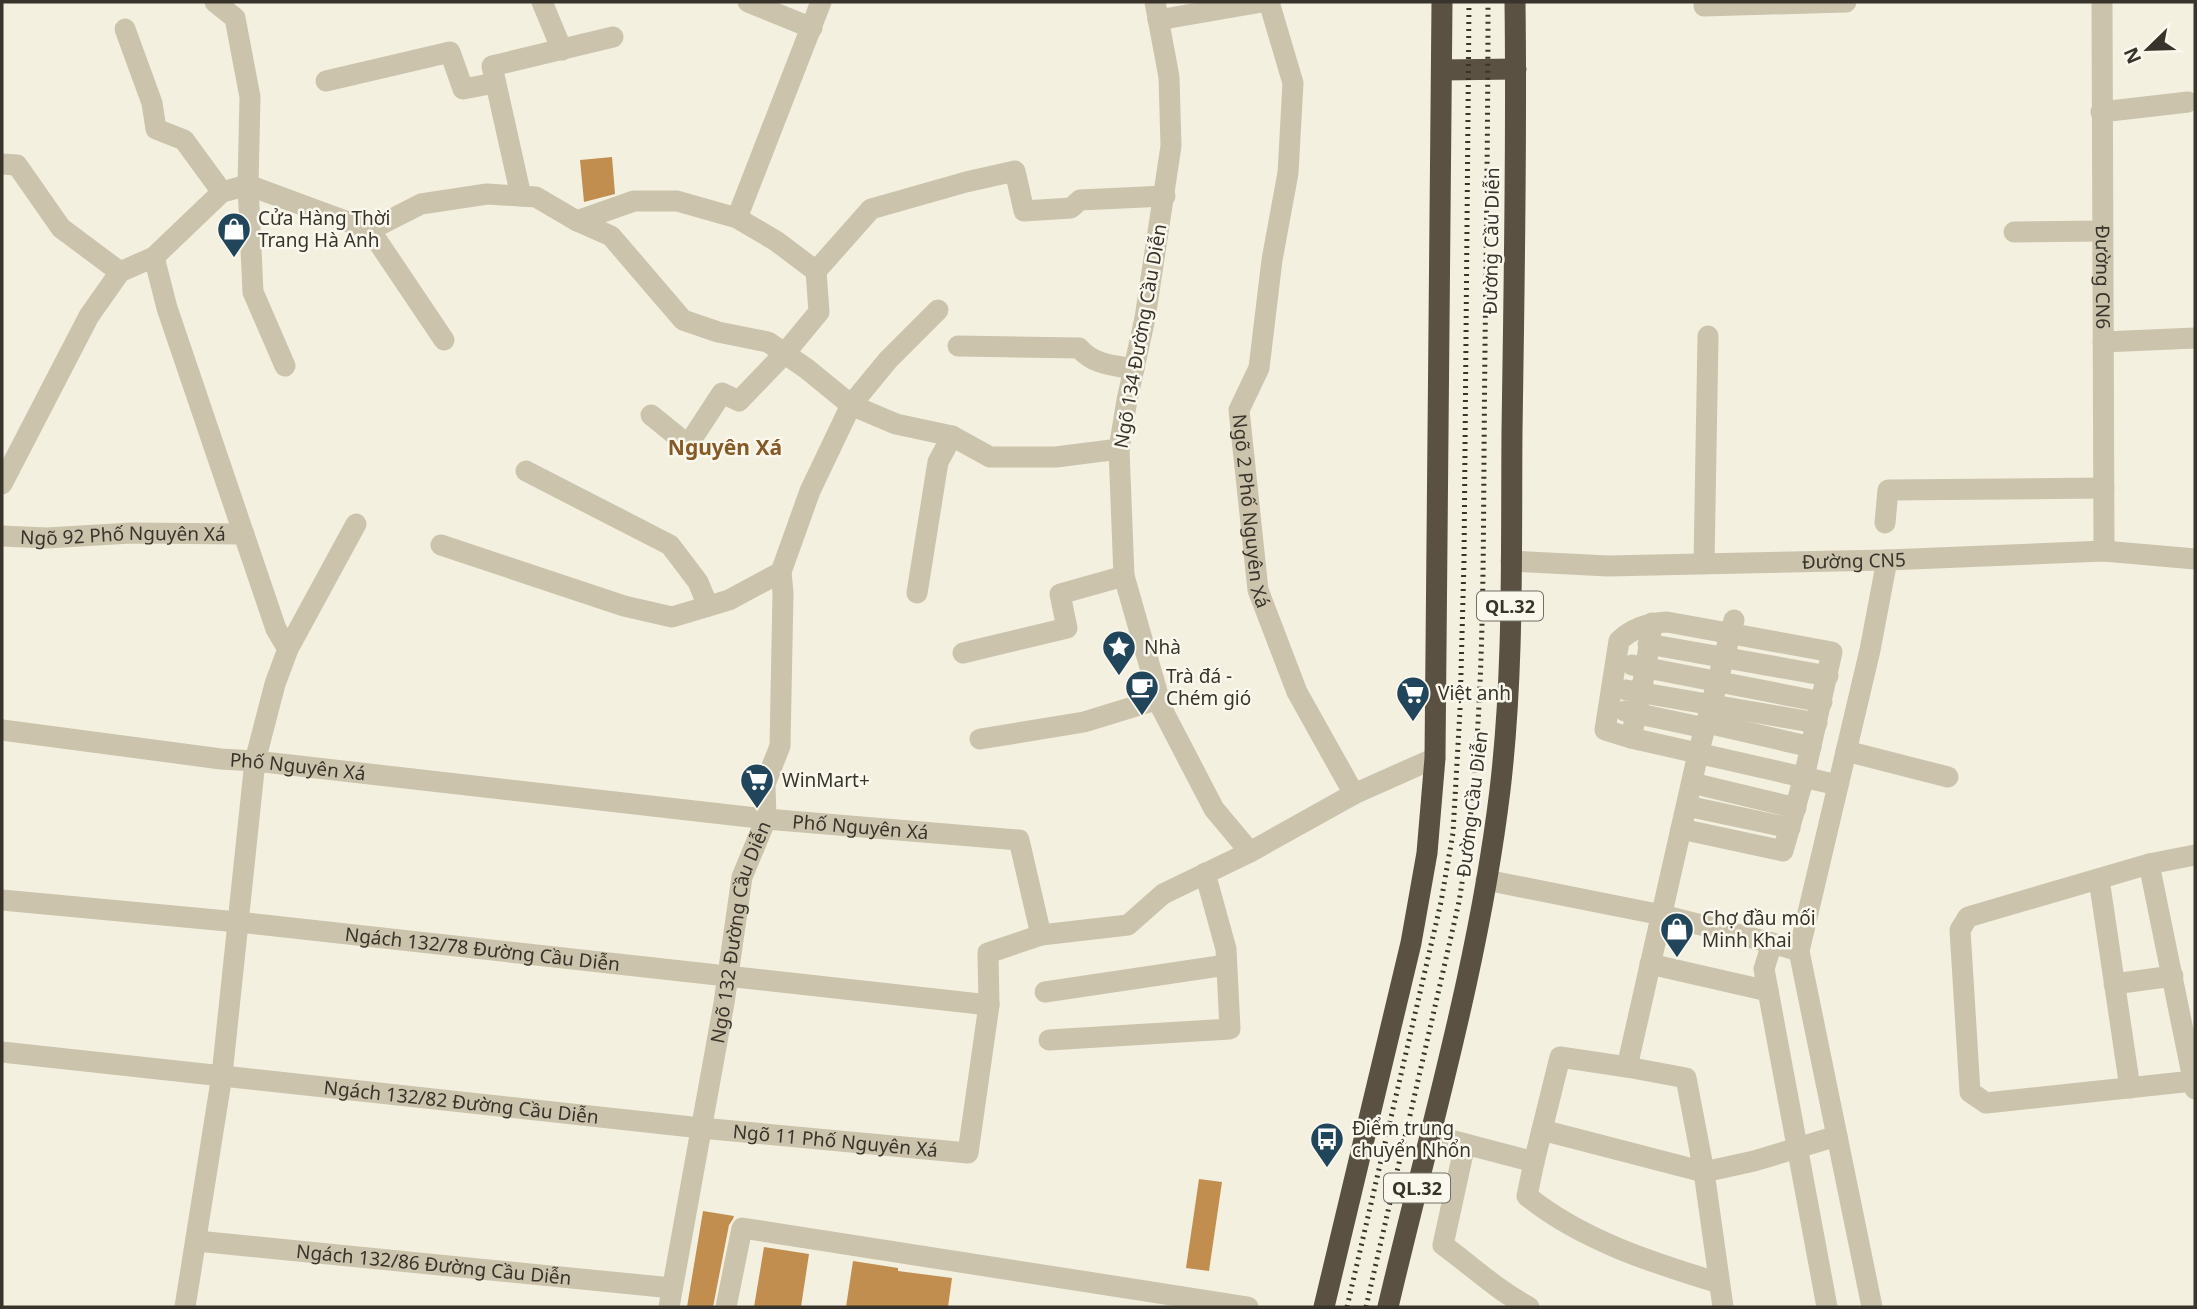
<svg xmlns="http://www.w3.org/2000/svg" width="2197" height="1309" font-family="'Noto Sans',sans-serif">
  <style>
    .building { fill: #c28e4f }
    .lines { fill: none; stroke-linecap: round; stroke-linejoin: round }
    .minor { stroke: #cbc3ac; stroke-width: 21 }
    .highway { stroke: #5a5142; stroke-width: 21 }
    .rail { stroke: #39342b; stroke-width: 5; stroke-dasharray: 2 5; stroke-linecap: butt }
    .labels { text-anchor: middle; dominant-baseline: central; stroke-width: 5; stroke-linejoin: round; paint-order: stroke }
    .shield { fill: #faf8ed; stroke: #736f65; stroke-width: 2 }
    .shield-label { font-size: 18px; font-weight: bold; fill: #39342b }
    .poi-label { font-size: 19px; fill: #39342b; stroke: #faf8ed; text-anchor: start }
    .street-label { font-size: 19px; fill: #39342b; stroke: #faf8ed }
    .neighbourhood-label { font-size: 21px; font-weight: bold; fill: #855a26; stroke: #faf8ed }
  </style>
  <rect width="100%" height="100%" fill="#f3f0e0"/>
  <g class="building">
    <polygon points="612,157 615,194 584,202 580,160"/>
    <polygon points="1199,1179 1222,1182 1209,1271 1186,1268"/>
    <polygon points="703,1211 734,1216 733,1219 729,1225 713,1307 687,1307"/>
    <polygon points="764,1247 809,1254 801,1307 754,1307"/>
    <polygon points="853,1261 898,1268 898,1271 952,1278 948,1307 846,1307"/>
  </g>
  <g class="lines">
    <g class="minor">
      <polyline points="215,2 235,18 250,97 248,185 253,292 285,366"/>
      <polyline points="542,2 562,50"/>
      <polyline points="748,2 812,28"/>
      <polyline points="1155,2 1169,77 1171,146 1145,318 1127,400 1119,449 1124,576 1162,709 1214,809 1250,852"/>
      <path id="s1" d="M 1269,2 L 1293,83 L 1288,173 L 1272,260 L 1259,368 L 1239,410 L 1258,590 L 1297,692 L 1354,794"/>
      <polyline points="1704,2 1704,6 1846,2"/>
      <path id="s2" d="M 2102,2 L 2104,551"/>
      <polyline points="1158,20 1262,2"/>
      <polyline points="125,29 152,103 156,129 184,140 222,192"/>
      <polyline points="326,81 450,52 463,89 495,83"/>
      <polyline points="2101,112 2188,102"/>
      <polyline points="2,164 17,165 61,228 120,272"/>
      <polyline points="248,185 370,230 421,204 487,194 536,197 577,221 611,236 683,320 718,332 768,342 807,369 851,405 896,424 952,436 990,457 1056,457 1119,449"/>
      <polyline points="521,196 492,66 613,37"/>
      <polyline points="737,218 821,2"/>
      <polyline points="577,221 634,201 677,201 737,218 776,241 816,271 819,312 785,353 739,401 722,393 688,445 651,415"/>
      <polyline points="370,230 444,340"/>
      <polyline points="2014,232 2102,231"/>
      <polyline points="154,257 167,308 276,629 288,649"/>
      <polyline points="816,271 871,209 966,182 1015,171 1024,211 1071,208 1080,200 1165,196"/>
      <polyline points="2103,342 2195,338"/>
      <path d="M 958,346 L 1079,348 C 1094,365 1112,365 1134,369"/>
      <polyline points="526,471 670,545 698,582 708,606"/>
      <polyline points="2,484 89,316 120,272 154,257 222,192 248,185"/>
      <polyline points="1885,523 1888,490 2104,488"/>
      <path id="s3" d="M 2,536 L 47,538 L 131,533 L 244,534"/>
      <polyline points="441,545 624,606 672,617 729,600 781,572"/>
      <path id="s4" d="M 1511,561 L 1608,566 L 1887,560 L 2104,551 L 2195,559"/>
      <polyline points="1704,563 1708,336"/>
      <polyline points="917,593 938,462 952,436"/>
      <polyline points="1652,623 1646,667 1631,738 1838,785"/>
      <polyline points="1648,644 1828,676"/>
      <polyline points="963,653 1067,628 1060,594 1124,576"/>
      <polyline points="1632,665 1822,702"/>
      <polyline points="1626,690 1817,723"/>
      <polyline points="1625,711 1705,728"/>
      <polyline points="1707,723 1811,747"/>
      <path id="s5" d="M 2,730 L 221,759 L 255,761 L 766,819 L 1019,840 L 1041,935 L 1128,925 L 1163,894 L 1250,852 L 1354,794 L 1435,758"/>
      <path d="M 1631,738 L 1605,730 L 1619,641 C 1632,628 1648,623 1667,622 L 1832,652 L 1804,777 L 1783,851 L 1681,829"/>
      <polyline points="980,739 1084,722 1159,699"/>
      <polyline points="1846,751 1948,777"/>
      <polyline points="1692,783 1796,808"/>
      <polyline points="1687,806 1790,828"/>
      <polyline points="2149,864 2195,1089"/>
      <polyline points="2099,879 2130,1088"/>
      <polyline points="1486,880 1662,915 1772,943"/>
      <path id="s6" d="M 2,900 L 238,922 L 989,1005"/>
      <polyline points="1799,951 1872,1307"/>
      <polyline points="1650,964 1768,991"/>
      <polyline points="2114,984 2173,976"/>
      <polyline points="1045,992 1226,965"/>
      <polyline points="1049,1040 1230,1029 1226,949 1205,873"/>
      <path id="s7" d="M 2,1052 L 701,1128 L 968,1153 L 989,1005 L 988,953 L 1041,935"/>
      <polyline points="2193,1081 1986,1103 1970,1092 1960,930 1968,917 2149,864 2195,855"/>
      <polyline points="1542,1130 1704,1172 1754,1161 1837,1136"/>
      <path d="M 1431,1135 L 1534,1162 L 1527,1196 C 1581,1240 1653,1263 1719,1283"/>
      <path d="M 1465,1144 L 1443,1245 C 1472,1266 1498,1291 1529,1307"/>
      <polyline points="1534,1162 1560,1057 1627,1067"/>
      <path id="s8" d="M 197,1241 L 672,1288"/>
      <polyline points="185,1307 222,1075 255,761 275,684 288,649 356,524"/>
      <path id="s9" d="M 669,1307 L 724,1003 L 742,877 L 766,819 L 765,784 L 780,746 L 783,593 L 781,572 L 810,491 L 851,405 L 888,360 L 938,310"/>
      <polyline points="726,1307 742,1228 1248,1307"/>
      <polyline points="1723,1307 1704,1172 1686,1078 1627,1067 1698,754 1734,620"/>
      <polyline points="1827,1307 1764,969 1772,943 1799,951 1870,650 1887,560"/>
    </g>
    <g class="highway">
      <polyline points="1442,70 1516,69"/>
      <polyline points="1324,1307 1411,943 1427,853 1435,758 1442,2"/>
      <path d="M 1388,1307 C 1428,1136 1479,965 1500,790 C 1514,672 1511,551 1512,432 C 1514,289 1517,145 1515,2"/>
    </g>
    <g class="rail">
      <polyline points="1347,1307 1441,902 1453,833 1460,710 1464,561 1469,2"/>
      <path d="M 1366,1307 L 1459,902 C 1483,755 1483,606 1484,458 C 1485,306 1488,154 1488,2"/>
    </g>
  </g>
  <defs>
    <g id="shop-pin" transform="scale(1.75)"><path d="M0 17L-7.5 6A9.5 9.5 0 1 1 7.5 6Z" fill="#21455a" stroke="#faf8ed"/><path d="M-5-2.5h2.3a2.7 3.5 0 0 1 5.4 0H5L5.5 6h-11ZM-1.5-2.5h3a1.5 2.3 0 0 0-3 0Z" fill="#fff"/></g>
    <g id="sight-pin" transform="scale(1.75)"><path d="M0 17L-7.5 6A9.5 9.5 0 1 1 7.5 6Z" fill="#21455a" stroke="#faf8ed"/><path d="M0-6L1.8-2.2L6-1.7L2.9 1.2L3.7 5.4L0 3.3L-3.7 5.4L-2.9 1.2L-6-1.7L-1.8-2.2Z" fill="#fff"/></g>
    <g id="cafe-pin" transform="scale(1.75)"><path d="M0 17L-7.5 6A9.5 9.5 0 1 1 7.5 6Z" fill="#21455a" stroke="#faf8ed"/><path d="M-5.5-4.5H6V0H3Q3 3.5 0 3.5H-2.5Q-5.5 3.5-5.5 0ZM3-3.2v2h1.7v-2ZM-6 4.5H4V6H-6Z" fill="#fff"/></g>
    <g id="supermarket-pin" transform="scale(1.75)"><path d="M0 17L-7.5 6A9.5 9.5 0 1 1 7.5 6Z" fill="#21455a" stroke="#faf8ed"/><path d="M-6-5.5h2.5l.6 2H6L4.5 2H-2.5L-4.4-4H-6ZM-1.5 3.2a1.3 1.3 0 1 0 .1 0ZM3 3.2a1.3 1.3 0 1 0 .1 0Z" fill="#fff"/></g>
    <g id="bus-pin" transform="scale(1.75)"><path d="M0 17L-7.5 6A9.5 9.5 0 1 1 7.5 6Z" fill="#21455a" stroke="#faf8ed"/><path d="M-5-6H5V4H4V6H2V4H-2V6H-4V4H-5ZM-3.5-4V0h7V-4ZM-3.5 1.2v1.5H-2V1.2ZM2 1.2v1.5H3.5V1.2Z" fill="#fff"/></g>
  </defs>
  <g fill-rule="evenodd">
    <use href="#shop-pin" x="234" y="229"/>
    <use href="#sight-pin" x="1119" y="647"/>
    <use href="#cafe-pin" x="1142" y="687"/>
    <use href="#supermarket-pin" x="1413" y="693"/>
    <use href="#supermarket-pin" x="757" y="780"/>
    <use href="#shop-pin" x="1677" y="929"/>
    <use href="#bus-pin" x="1327" y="1139"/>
  </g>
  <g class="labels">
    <g class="shield">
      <rect x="1477" y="591.5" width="66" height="29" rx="5"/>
      <rect x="1384" y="1173.5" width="66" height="29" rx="5"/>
    </g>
    <g class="shield-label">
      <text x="1510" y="606">QL.32</text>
      <text x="1417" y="1188">QL.32</text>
    </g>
    <g class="poi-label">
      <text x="258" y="218">Cửa Hàng Thời<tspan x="258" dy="22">Trang Hà Anh</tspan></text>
      <text x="1144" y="647">Nhà</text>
      <text x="1166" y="676">Trà đá -<tspan x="1166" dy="22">Chém gió</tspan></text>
      <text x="1438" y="693">Việt anh</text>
      <text x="782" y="780">WinMart+</text>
      <text x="1702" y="918">Chợ đầu mối<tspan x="1702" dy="22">Minh Khai</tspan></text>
      <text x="1352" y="1128">Điểm trung<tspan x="1352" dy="22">chuyển Nhổn</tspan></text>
    </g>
    <g class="street-label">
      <text transform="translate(1491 241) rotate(-89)">Đường Cầu Diễn</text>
      <text stroke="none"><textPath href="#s2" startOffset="275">Đường CN6</textPath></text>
      <text transform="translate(1140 336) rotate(-80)">Ngõ 134 Đường Cầu Diễn</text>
      <text stroke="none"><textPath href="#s1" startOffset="520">Ngõ 2 Phố Nguyên Xá</textPath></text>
      <text stroke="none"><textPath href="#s3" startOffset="121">Ngõ 92 Phố Nguyên Xá</textPath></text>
      <text stroke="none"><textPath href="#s4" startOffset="343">Đường CN5</textPath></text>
      <text stroke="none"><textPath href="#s5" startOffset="298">Phố Nguyên Xá</textPath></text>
      <text transform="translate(1472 804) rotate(-83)">Đường Cầu Diễn</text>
      <text stroke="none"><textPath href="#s5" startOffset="864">Phố Nguyên Xá</textPath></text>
      <text stroke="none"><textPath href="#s9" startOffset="382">Ngõ 132 Đường Cầu Diễn</textPath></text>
      <text stroke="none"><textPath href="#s6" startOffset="483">Ngách 132/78 Đường Cầu Diễn</textPath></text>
      <text stroke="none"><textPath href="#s7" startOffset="462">Ngách 132/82 Đường Cầu Diễn</textPath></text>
      <text stroke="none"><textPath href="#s7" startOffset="838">Ngõ 11 Phố Nguyên Xá</textPath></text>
      <text stroke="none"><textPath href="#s8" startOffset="238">Ngách 132/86 Đường Cầu Diễn</textPath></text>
    </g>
    <g class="neighbourhood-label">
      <text x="725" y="447">Nguyên Xá</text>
    </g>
  </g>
  <rect width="2197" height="1309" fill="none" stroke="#39342b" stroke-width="7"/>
  <g transform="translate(2148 49) rotate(247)" stroke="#faf8ed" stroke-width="5" paint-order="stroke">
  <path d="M0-5L12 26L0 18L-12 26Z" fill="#39342b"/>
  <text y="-10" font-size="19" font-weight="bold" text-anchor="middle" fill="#39342b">N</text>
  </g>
</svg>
